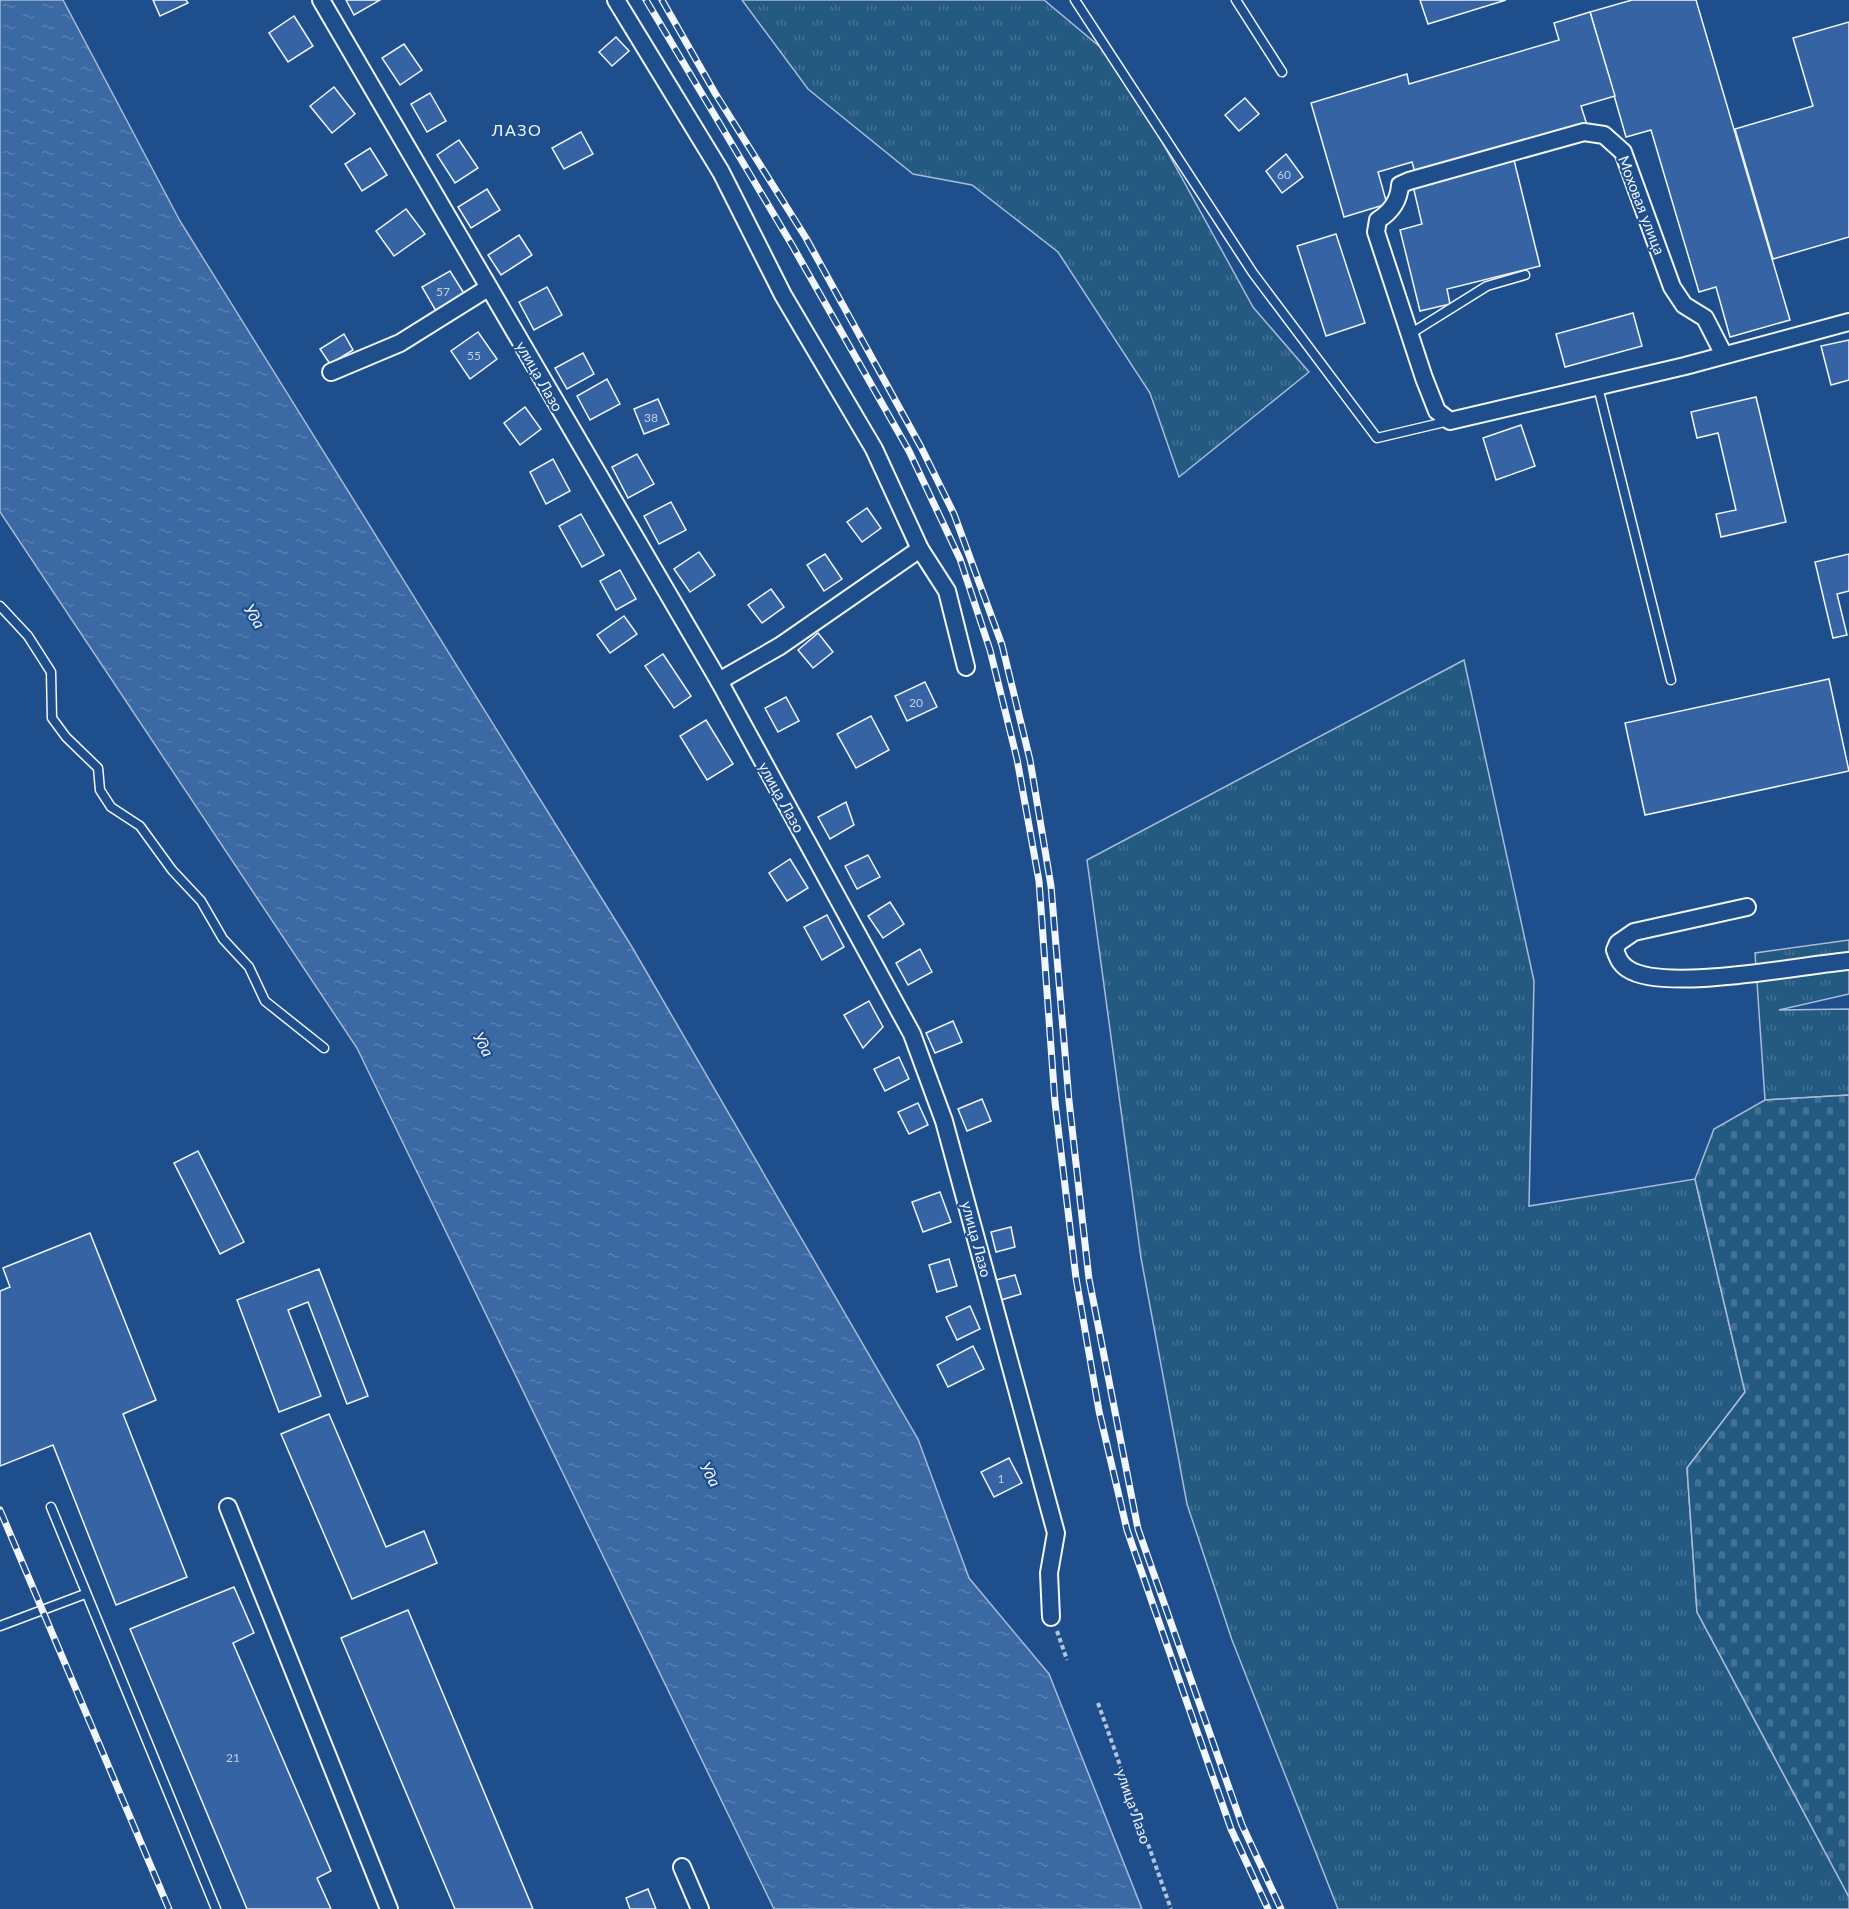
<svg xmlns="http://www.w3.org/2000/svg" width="1849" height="1909" font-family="Lato,sans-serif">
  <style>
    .grass { fill: url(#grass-tufts); stroke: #a8bbd7; stroke-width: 1.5 }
    .cemetery { fill: url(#cemetery-stones); stroke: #a8bbd7; stroke-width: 1.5 }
    .water { fill: url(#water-ripples); stroke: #a8bbd7; stroke-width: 1.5 }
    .building { fill: #3563a3; stroke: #f2f6ff; stroke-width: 1.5 }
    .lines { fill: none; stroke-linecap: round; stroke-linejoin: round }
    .lane-casing { stroke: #f2f6ff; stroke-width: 11 }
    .street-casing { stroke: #f2f6ff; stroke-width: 20 }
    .path { stroke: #b3c4dc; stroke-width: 4; stroke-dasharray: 4.5 3; stroke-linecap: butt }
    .lane { stroke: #1f4e8c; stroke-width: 8 }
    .street { stroke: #1f4e8c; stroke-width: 16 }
    .rail-casing { stroke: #f2f6ff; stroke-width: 7 }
    .rail { stroke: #1f4e8c; stroke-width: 4.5; stroke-dasharray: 14; stroke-linecap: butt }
    .labels { text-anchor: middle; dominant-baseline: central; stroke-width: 4.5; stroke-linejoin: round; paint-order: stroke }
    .number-label { font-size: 12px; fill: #c3d1e8 }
    .street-label { font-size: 15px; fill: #f2f6ff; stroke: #1f4e8c }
    .neighbourhood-label { font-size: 16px; letter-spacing: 1.5px; fill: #f2f6ff; stroke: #1f4e8c }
    .water-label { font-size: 16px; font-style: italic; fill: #f2f6ff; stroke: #1f4e8c }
  </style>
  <defs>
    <pattern id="grass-tufts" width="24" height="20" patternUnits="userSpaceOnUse" patternTransform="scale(1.5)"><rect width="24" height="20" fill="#245a82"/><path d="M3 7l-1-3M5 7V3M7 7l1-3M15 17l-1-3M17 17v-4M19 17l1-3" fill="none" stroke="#447295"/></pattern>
    <pattern id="cemetery-stones" width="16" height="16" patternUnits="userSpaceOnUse" patternTransform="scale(1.5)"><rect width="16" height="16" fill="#245a82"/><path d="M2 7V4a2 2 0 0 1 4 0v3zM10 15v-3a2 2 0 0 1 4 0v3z" fill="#447295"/></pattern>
    <pattern id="water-ripples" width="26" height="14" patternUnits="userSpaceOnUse" patternTransform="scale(1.5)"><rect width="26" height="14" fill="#3b69a3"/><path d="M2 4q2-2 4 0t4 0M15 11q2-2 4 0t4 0" fill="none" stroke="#587fb1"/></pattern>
  </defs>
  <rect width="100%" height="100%" fill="#1f4e8c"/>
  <g class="grass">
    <polygon points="742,0 1044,0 1118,62 1253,307 1309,372 1179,477 1150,393 1058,252 972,185 913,174 808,89"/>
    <polygon points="1464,660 1534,981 1529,1206 1695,1179 1745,1392 1687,1468 1697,1612 1849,1897 1849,1909 1338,1909 1232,1640 1187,1504 1141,1258 1087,860"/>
    <polygon points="1849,940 1849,994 1779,1010 1849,1009 1849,1095 1765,1100 1755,953"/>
  </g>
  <polygon class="cemetery" points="1849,1095 1849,1897 1697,1612 1687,1468 1745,1392 1695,1179 1714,1129 1765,1100"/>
  <polygon class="water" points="0,0 63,0 180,221 632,947 918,1439 969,1578 1049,1674 1142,1909 774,1909 357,1048 0,512"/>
  <g class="building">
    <polygon points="153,0 186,0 188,3 160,16"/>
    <polygon points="346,0 380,0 354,15"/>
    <polygon points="1420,0 1506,0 1428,24"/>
    <polygon points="1632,0 1696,0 1790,320 1730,337 1716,287 1699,292 1651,130 1626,137 1590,12"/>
    <polygon points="1590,12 1615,96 1581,106 1587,125 1416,176 1412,162 1378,172 1387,204 1344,217 1311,103 1407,74 1409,84 1559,40 1554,23"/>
    <polygon points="294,16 313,46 288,62 269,33"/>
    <polygon points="1849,22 1849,237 1773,259 1735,129 1813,106 1793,38"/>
    <polygon points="616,37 629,51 612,66 599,52"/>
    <polygon points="404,44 422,70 400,85 382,58"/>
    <polygon points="334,87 355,114 332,133 310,106"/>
    <polygon points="430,93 446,121 427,132 411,104"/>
    <polygon points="1245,98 1259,114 1239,131 1225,115"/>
    <polygon points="581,132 593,154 564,169 552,148"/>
    <polygon points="459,140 478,168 455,183 437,155"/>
    <polygon points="370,148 387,175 362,191 345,164"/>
    <polygon points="1286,154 1303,177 1282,193 1266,171"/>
    <polygon points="1514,160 1540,266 1447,289 1450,304 1420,311 1400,230 1422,224 1413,186"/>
    <polygon points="487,189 500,210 471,228 458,207"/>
    <polygon points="406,209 425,234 394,256 376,231"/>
    <polygon points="1336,234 1365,323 1326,336 1297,246"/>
    <polygon points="519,235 532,255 501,275 488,255"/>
    <polygon points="450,271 465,295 436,311 422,287"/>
    <polygon points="547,287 562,315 534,330 519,302"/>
    <polygon points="1633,313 1642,346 1565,367 1556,334"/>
    <polygon points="478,332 497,359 470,379 451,351"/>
    <polygon points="344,334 353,350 330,364 320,349"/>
    <polygon points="1849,340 1849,380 1831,385 1821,346"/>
    <polygon points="583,353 594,374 567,389 555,368"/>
    <polygon points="607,379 620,404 590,420 577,396"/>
    <polygon points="1756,397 1786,522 1721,537 1716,514 1736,510 1718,433 1697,438 1691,412"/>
    <polygon points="658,399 669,424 644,434 634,409"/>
    <polygon points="525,407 541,429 520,445 504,423"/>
    <polygon points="1521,425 1535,466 1496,480 1483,438"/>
    <polygon points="637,454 654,484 628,498 612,467"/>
    <polygon points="553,459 570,491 546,504 530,472"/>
    <polygon points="671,502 686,530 659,544 644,516"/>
    <polygon points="867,508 881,528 862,542 847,522"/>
    <polygon points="581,514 604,555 582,567 559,526"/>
    <polygon points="699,552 715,575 690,592 674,569"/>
    <polygon points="825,554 842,579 824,591 807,565"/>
    <polygon points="1849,554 1849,591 1837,594 1847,635 1833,638 1815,562"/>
    <polygon points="620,570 636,599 616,610 600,581"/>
    <polygon points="771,589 784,607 762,623 748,605"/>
    <polygon points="624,616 637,634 610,653 597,635"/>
    <polygon points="818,633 833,652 813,668 798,650"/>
    <polygon points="663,654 691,696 674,708 645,666"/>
    <polygon points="1829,679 1849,771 1645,815 1625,723"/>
    <polygon points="925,682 937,707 907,721 895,696"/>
    <polygon points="786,697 799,721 778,732 765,708"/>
    <polygon points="871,716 889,750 856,768 837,734"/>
    <polygon points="706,720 733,764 707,780 680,736"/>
    <polygon points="846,802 854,825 830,839 818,817"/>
    <polygon points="868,855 880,877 857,889 845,866"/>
    <polygon points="790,859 808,888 787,901 769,873"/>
    <polygon points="890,902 904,924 883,938 868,916"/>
    <polygon points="827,915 844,947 822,960 804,927"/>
    <polygon points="920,949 932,972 908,985 896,963"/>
    <polygon points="869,1001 883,1027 863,1048 844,1015"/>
    <polygon points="953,1021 962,1042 935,1053 926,1033"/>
    <polygon points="899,1057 909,1079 885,1091 874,1069"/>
    <polygon points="982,1099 991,1121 967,1131 958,1109"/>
    <polygon points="918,1103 928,1125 909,1134 898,1112"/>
    <polygon points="198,1151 244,1242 220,1254 174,1163"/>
    <polygon points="940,1192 951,1222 923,1232 912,1202"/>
    <polygon points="1011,1227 1015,1247 996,1252 991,1232"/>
    <polygon points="90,1233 156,1400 123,1414 187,1577 116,1605 53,1445 0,1466 0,1291 10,1287 3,1268"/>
    <polygon points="949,1259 957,1286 937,1292 929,1265"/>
    <polygon points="319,1269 368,1396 347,1404 308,1302 288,1310 321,1396 279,1412 237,1300"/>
    <polygon points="1015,1275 1021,1294 1001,1300 996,1280"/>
    <polygon points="970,1306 980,1329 957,1340 946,1317"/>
    <polygon points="973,1346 984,1369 948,1387 937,1365"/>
    <polygon points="329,1414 386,1547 424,1531 437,1563 352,1599 281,1434"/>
    <polygon points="1009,1458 1022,1483 994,1497 981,1472"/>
    <polygon points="234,1587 254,1633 233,1643 331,1871 317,1878 331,1909 247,1909 130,1629"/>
    <polygon points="408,1610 533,1909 455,1909 341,1638"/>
    <polygon points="648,1889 656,1909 630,1909 626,1898"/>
  </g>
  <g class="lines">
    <g class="lane-casing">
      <g id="lane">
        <polyline points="1075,0 1253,273 1377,438 1449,421"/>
        <polyline points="1236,0 1282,72"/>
        <polyline points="1410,334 1487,286 1525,275"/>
        <polyline points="1598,387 1671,680"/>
        <polyline points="0,606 28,636 51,672 52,718 66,737 98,768 100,790 111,807 140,826 172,870 201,901 223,939 249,967 265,1001 324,1048"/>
        <polyline points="51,1507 216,1909"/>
        <polyline points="0,1626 85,1594"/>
      </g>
    </g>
    <g class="street-casing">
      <g id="street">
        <polyline points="321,0 719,681 912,1034 944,1121 1056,1533 1049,1573 1051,1617"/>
        <polyline points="616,0 721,172 783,295 874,449 920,549 947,591 966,667"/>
        <path d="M 1724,355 L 1705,318 L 1684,305 L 1672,287 L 1623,152 L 1604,135 L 1584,132 L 1409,181 L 1400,185 C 1399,201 1391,212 1378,220 L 1376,232 L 1424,378 L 1437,411 L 1450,421 L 1685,366 L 1849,322"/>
        <polyline points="331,372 400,343 488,288"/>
        <polyline points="719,681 780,646 920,549"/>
        <path d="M 1747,907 L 1634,932 L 1618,943 L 1615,950 C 1618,958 1620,964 1628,969 C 1664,993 1802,965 1849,961"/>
        <polyline points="228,1507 389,1909"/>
        <polyline points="682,1867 700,1909"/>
      </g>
    </g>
    <g class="path">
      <polyline points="1057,1631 1067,1660"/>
      <polyline points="1098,1703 1171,1909"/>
    </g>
    <use href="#lane" class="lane"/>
    <use href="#street" class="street"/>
    <g class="rail-casing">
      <g id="rail">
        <polyline points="646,0 792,245 909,451 960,559 990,650 1017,759 1039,881 1055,1102 1076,1278 1099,1411 1127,1530 1231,1829 1268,1909"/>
        <polyline points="662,0 715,93 806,238 921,447 954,514 1002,645 1030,760 1051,886 1069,1101 1089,1279 1138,1529 1242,1825 1281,1909"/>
        <polyline points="0,1510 169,1909"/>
      </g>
    </g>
    <use href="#rail" class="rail"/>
  </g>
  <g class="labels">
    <g class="number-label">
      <text x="1284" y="174">60</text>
      <text x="443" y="291">57</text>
      <text x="474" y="355">55</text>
      <text x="651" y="417">38</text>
      <text x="916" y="702">20</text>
      <text x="1001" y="1478">1</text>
      <text x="233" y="1757">21</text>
    </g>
    <g class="street-label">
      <text transform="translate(1642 205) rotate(69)">Моховая улица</text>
      <text transform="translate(540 376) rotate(60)">улица Лазо</text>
      <text transform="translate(782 797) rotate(61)">улица Лазо</text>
      <text transform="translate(977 1239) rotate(75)">улица Лазо</text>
      <text transform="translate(1134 1806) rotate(71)">улица Лазо</text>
    </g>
    <g class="neighbourhood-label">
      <text x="517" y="129">ЛАЗО</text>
    </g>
    <g class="water-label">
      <text transform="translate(255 616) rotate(59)">Уда</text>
      <text transform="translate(484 1044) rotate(62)">Уда</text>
      <text transform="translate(711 1474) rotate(62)">Уда</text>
    </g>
  </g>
</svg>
